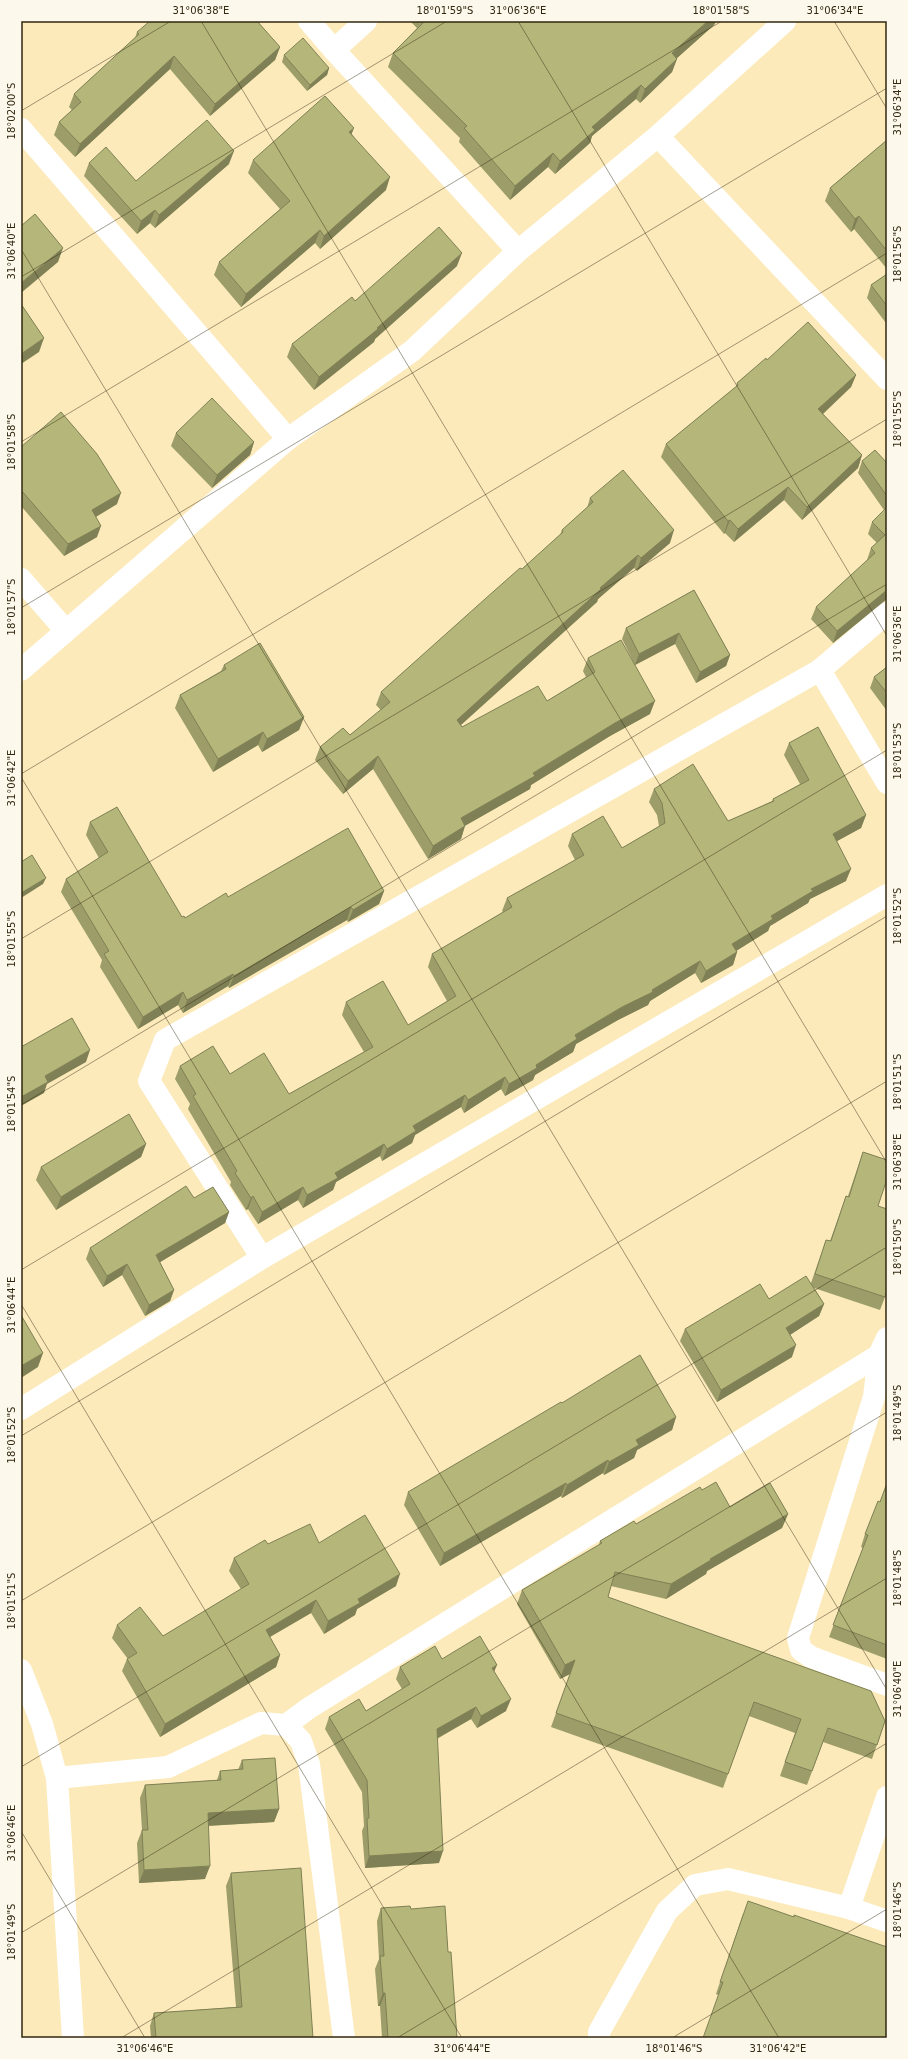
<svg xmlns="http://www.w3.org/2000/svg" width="908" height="2059" font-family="'DejaVu Sans',sans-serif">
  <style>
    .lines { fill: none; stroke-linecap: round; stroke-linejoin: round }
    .minor { stroke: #fff; stroke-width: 22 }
    .wall { fill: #9c9d69 }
    .shaded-wall { fill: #7f8055 }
    .building { fill: #b5b77a; stroke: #7f8055 }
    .ticks { fill: none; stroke: #30270f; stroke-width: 1; stroke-opacity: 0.45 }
    .neatline { fill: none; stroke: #30270f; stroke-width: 1.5 }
    .ticks-label { font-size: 10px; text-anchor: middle; fill: #30270f }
  </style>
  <rect width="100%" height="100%" fill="#fceaba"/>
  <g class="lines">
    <g class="minor">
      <polyline points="309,21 334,50"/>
      <polyline points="366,21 334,50 518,251"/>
      <polyline points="21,129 288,439"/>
      <polyline points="658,136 887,379"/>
      <polyline points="21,579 66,631"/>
      <polyline points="21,670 288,439 412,351 518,251 658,136 785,21"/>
      <polyline points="820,670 887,783"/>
      <polyline points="262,1258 149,1081 165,1040 820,670 887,613"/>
      <polyline points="879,1355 874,1397 798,1638 801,1650 811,1657 887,1685"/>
      <polyline points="21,1409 262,1258 887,895"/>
      <polyline points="21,1670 42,1724 57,1778 73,2038"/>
      <polyline points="286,1725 309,1708 879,1355 887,1338"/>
      <polyline points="57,1778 168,1767 261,1723 286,1725 301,1741 309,1764 344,2038"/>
      <polyline points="849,1908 887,1797"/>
      <polyline points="599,2038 599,2032 667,1911 695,1885 728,1879 849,1908 887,1921"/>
    </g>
  </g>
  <g class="wall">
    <polygon points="410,21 716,21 714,25 677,58 672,72 640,103 636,99 592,136 590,143 555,174 548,167 510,200 459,142 460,138 388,67 393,53 417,28"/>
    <polygon points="137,32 280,47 275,60 210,116 170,69 75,157 54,135 59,122 72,110 69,107 74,94 135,38"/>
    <polygon points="284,55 329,68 327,75 307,91 282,62"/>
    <polygon points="352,134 386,190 320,249 315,243 241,307 214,275 219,262 280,209 248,173 253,160"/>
    <polygon points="887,140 887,269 854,229 851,232 825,201 830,188"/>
    <polygon points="89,163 136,181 229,164 155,228 150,223 137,234 84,176"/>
    <polygon points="457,266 375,339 374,342 314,390 287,357 292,344 355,301"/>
    <polygon points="887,274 887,322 886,323 867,298 871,285"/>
    <polygon points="767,360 856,375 851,387 823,414 862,455 858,468 802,520 784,500 734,542 725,533 724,534 661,457 666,444 736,387 737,383"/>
    <polygon points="176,433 254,442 250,455 212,488 171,446"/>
    <polygon points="21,447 117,504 96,517 97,537 64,556 21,506"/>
    <polygon points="862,461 887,463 887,598 833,643 811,619 816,607 867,561 867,560 871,548 877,543 868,534 872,522 884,510 858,473"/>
    <polygon points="590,498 670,543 637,571 634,568 598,599 597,602 461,725 462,727 547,701 586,677 583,671 588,658 650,714 610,736 531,785 530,789 465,825 461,839 428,859 373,769 343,794 315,760 320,747 350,735 381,710 376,705 381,692 522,569 560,535 562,530 587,508"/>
    <polygon points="694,590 730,655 726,666 696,683 675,644 635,665 622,639 626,628"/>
    <polygon points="224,665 304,717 299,730 262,752 258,745 213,772 175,708 180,695 221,671"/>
    <polygon points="887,667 887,711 870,688 874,677"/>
    <polygon points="789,743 866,815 861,828 837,841 846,881 810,899 808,903 770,926 768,931 736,951 737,952 733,965 701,983 695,973 650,1001 648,1005 618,1020 576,1044 573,1052 535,1075 533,1080 505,1096 501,1089 464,1113 461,1107 415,1135 412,1143 382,1161 380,1156 336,1182 333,1190 303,1208 298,1200 258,1224 248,1209 246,1210 230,1185 231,1182 188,1109 190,1104 175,1079 180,1066 230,1074 289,1094 364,1052 342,1015 346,1002 408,1025 447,1001 428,967 432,954 503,912 502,911 507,898 575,860 568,846 572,834 622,848 659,826 657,815 649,802 654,789 728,821 772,801 773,799 800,784 784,755"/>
    <polygon points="90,822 182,917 185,918 228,897 384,891 379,904 348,922 347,920 229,988 228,986 183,1013 178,1005 138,1029 100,967 102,960 61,892 66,879 99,858 86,835"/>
    <polygon points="146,1144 141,1157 56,1210 36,1180 41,1167"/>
    <polygon points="863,1152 878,1206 885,1297 880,1310 814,1288 824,1304 819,1316 790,1335 792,1357 717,1402 680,1341 685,1329 811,1283 826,1240 830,1241 846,1196 848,1196"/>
    <polygon points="194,1198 229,1212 225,1223 160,1262 174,1290 170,1301 145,1316 122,1275 103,1287 86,1259 90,1248"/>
    <polygon points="562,1403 676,1417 672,1430 637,1450 634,1458 604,1475 603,1473 562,1498 561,1496 440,1566 404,1505 408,1492"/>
    <polygon points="887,1483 887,1659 829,1637 863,1548 861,1547 865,1534 880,1502"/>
    <polygon points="702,1490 730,1507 788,1514 782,1528 707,1571 706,1574 666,1599 611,1586 608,1597 885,1721 872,1759 823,1742 807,1785 780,1776 795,1733 749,1716 723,1788 551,1727 570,1674 560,1679 517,1604 522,1590 599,1545 600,1541 636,1524"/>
    <polygon points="319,1543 396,1586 357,1609 355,1615 324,1634 311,1613 270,1637 280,1655 276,1667 160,1737 122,1671 127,1659 128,1659 112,1638 117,1625 163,1636 241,1589 229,1571 234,1558 268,1544"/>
    <polygon points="442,1659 494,1672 506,1711 477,1728 471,1719 437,1739 439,1863 365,1868 362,1831 364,1826 362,1792 325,1729 329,1717 366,1711 402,1689 396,1679 400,1667"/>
    <polygon points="242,1760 279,1809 274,1822 208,1826 205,1879 139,1883 137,1843 142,1830 140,1798 145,1785 217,1780 220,1771 238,1770"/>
    <polygon points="231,1873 313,2038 151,2038 150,2026 154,2013 236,2007 226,1886"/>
    <polygon points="381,1908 411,1909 448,1952 457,2038 382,2038 380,2006 378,2006 375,1969 379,1959 377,1921"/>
    <polygon points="743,1914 887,1947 718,1995 716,1994"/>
  </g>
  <g class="shaded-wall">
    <polygon points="708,21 716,21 714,25 667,67 672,53"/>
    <polygon points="280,47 275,60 210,116 215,104"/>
    <polygon points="174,56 170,69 75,157 80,144"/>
    <polygon points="677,59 672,72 640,103 645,89"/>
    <polygon points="329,68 327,75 307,91 310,85"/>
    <polygon points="641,85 636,99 592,136 590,143 555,174 560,161 592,127"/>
    <polygon points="354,128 349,141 349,132"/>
    <polygon points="234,151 229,164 155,228 159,215"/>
    <polygon points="553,153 548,167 510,200 515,186"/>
    <polygon points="390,177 386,190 320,249 324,236"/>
    <polygon points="155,210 150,223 137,234 141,221"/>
    <polygon points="859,216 854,229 851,232 855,219"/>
    <polygon points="320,230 315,243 241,307 246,294"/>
    <polygon points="63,248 58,262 21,293 21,283"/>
    <polygon points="462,253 457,266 375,339 374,342 314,390 319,377 377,328"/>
    <polygon points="44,338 39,352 21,364 21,354"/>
    <polygon points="856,375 851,387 814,422 818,409"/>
    <polygon points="254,442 250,455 212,488 217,475"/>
    <polygon points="862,455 858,468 802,520 807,507"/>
    <polygon points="788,487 784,500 734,542 738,529"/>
    <polygon points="121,493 117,504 87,522 92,510"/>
    <polygon points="730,520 725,533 724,534 728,521"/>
    <polygon points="101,526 97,537 64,556 68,544"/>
    <polygon points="674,530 670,543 637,571 641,558"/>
    <polygon points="638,555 634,568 598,599 597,602 452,733 457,720 600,588"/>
    <polygon points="887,590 887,599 833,643 837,631"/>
    <polygon points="679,633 675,644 635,665 639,654"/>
    <polygon points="730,655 726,666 696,683 700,672"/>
    <polygon points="655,701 650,714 610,736 531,785 530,789 456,831 461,818 615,723"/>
    <polygon points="304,717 299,730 262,752 267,739"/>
    <polygon points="263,732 258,745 213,772 218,759"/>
    <polygon points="378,756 373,769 343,794 348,781"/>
    <polygon points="866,815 861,828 828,846 833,834"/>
    <polygon points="465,826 461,839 428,859 433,846"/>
    <polygon points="851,869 846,881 810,899 808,903 770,926 768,931 728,956 732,944 771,916 811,889"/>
    <polygon points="46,878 43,884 21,898 21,893"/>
    <polygon points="384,891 379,904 348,922 353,910"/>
    <polygon points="351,907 347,920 229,988 234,976"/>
    <polygon points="737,952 733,965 701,983 706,971"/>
    <polygon points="700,961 695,973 650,1001 648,1005 618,1020 576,1044 573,1052 535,1075 533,1080 505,1096 509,1084 575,1035 652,990"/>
    <polygon points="233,974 228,986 183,1013 187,1000"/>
    <polygon points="183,992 178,1005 138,1029 143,1017"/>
    <polygon points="90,1050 86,1062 47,1084 44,1093 21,1106 21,1097 45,1076"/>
    <polygon points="505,1077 501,1089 464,1113 468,1100"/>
    <polygon points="465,1095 461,1107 415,1135 412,1143 382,1161 387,1149 413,1126"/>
    <polygon points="146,1144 141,1157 56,1210 61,1197"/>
    <polygon points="384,1144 380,1156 336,1182 333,1190 303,1208 307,1195 335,1173"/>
    <polygon points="303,1187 298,1200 258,1224 262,1212"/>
    <polygon points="253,1196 248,1209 246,1210 251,1198"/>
    <polygon points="229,1212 225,1223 152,1267 156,1255"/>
    <polygon points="127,1264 122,1275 103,1287 107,1276"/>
    <polygon points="174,1290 170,1301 145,1316 149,1305"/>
    <polygon points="824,1304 819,1316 782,1340 786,1328"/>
    <polygon points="796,1345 792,1357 717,1402 721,1390"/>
    <polygon points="43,1353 38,1367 21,1378 21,1366"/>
    <polygon points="676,1417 672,1430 637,1450 634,1458 604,1475 609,1462 636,1440"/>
    <polygon points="608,1460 603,1473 562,1498 567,1485"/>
    <polygon points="566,1483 561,1496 440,1566 444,1553"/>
    <polygon points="788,1514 782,1528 707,1571 706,1574 666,1599 671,1584 710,1559"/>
    <polygon points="400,1574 396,1586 357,1609 355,1615 324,1634 328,1621 358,1599"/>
    <polygon points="316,1600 311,1613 261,1642 266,1630"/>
    <polygon points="280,1655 276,1667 160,1737 165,1724"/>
    <polygon points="575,1660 570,1674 560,1679 565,1665"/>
    <polygon points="497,1665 492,1677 492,1668"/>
    <polygon points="511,1699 506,1711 477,1728 481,1716"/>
    <polygon points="476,1707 471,1719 432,1741 437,1729"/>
    <polygon points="279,1809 274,1822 203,1826 208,1813"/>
    <polygon points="443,1851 439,1863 365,1868 369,1856"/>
    <polygon points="210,1866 205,1879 139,1883 144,1870"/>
    <polygon points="383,1993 385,1993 380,2006 378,2006"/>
  </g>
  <g class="building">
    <polygon points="150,21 257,21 280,47 215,104 174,56 80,144 59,122 81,102 74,94 139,34 137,32"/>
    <polygon points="425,21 708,21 672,53 677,59 645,89 641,85 592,127 595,130 560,161 553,153 515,186 464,128 467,126 393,53"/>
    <polygon points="303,38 329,68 310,85 284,55"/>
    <polygon points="325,96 354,128 349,132 390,177 324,236 320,230 246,294 219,262 290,201 253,160"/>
    <polygon points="207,120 234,151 159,215 155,210 141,221 89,163 106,147 136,181"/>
    <polygon points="887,140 887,251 859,216 855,219 830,188"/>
    <polygon points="35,214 63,248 21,283 21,226"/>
    <polygon points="439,227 462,253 377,328 378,329 319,377 292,344 352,297 355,301"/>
    <polygon points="887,274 887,306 871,285"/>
    <polygon points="21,304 44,338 21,354"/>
    <polygon points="808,322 856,375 818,409 862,455 807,507 788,487 738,529 730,520 728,521 666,444 738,385 737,383 766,358 767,360"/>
    <polygon points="212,398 254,442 217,475 176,433"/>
    <polygon points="61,412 97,454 121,493 92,510 101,526 68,544 21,490 21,447"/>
    <polygon points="875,450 887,463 887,496 862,461"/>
    <polygon points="623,470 674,530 641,558 638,555 600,588 601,589 457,720 462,727 538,686 547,701 595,672 588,658 621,640 655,701 615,723 533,773 535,776 461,818 465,826 433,846 378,756 348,781 320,747 343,728 350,735 390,702 381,692 485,599 520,568 522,569 563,532 562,530 593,502 590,498"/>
    <polygon points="887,507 887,580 886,581 887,582 887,590 837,631 816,607 875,553 871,548 885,535 872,522"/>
    <polygon points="694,590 730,655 700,672 679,633 639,654 626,628"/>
    <polygon points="260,643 304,717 267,739 263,732 218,759 180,695 226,669 224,665"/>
    <polygon points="887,667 887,693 874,677"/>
    <polygon points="818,727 866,815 833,834 851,869 811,889 813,891 771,916 773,919 732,944 737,952 706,971 700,961 652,990 653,992 622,1007 575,1035 577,1039 536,1065 537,1068 509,1084 505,1077 468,1100 465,1095 413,1126 416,1131 387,1149 384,1144 335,1173 338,1178 307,1195 303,1187 262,1212 253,1196 251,1198 235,1173 237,1171 193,1096 196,1094 180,1066 213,1046 230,1074 264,1053 289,1094 373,1047 346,1002 383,981 408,1025 456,996 432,954 512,907 507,898 584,855 572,834 603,816 622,848 665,823 662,803 654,789 693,764 728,821 774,801 773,799 809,780 789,743"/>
    <polygon points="117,807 182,917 184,916 185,918 226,893 228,897 348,828 384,891 353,910 351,907 234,976 233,974 187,1000 183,992 143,1017 104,954 109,951 66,879 108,852 90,822"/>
    <polygon points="32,855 46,878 21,893 21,862"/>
    <polygon points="72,1018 90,1050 45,1076 48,1082 21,1097 21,1047"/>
    <polygon points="129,1114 146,1144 61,1197 41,1167"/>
    <polygon points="863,1152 887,1160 887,1179 878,1206 887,1209 887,1289 885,1297 815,1274 826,1240 831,1241 846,1196 849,1197"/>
    <polygon points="186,1186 194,1198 213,1187 229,1212 156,1255 174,1290 149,1305 127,1264 107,1276 90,1248"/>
    <polygon points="806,1276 824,1304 786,1328 796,1345 721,1390 685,1329 760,1284 769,1299"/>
    <polygon points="21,1315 43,1353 21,1366"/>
    <polygon points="640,1355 676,1417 636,1440 639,1445 609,1462 608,1460 567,1485 566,1483 444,1553 408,1492 561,1402 562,1403"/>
    <polygon points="716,1482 730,1507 770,1483 788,1514 710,1559 711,1560 671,1584 615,1572 608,1597 871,1691 885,1721 877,1745 828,1728 812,1771 785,1762 801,1719 754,1702 728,1774 556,1713 575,1660 565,1665 522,1590 602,1543 600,1541 634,1521 636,1524 700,1487 702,1490"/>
    <polygon points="887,1483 887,1645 833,1625 868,1535 865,1534 878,1501 880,1502"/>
    <polygon points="365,1515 400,1574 358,1599 360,1603 328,1621 316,1600 266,1630 280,1655 165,1724 127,1659 137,1653 117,1625 140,1607 163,1636 249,1584 234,1558 265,1540 268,1544 310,1524 319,1543"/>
    <polygon points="480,1636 497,1665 492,1668 511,1699 481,1716 476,1707 437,1729 443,1851 369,1856 367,1819 369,1818 367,1780 329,1717 359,1699 366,1711 410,1684 400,1667 435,1646 442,1659"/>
    <polygon points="275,1758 279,1809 208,1813 210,1866 144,1870 142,1830 148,1830 145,1785 221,1780 220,1771 243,1769 242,1760"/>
    <polygon points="301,1868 313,2038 156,2038 154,2013 242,2007 231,1873"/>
    <polygon points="748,1901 794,1917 794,1915 887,1947 887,2038 703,2038 723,1982 720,1982"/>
    <polygon points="410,1906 411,1909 445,1906 448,1952 451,1952 457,2038 388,2038 385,1993 383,1993 380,1956 384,1956 381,1908"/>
  </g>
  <path class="ticks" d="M 201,21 L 887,1163M 518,21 L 887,636M 834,21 L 887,109M 21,111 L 171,21M 21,249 L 887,1690M 21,277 L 447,21M 21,442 L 722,21M 21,608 L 887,88M 21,774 L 887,253M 21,777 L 779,2038M 21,939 L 887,419M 21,1105 L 887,584M 21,1270 L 887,750M 21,1304 L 462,2038M 21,1436 L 887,916M 21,1601 L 887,1081M 21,1767 L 887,1247M 21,1831 L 145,2038M 21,1933 L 887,1412M 121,2038 L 887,1578M 397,2038 L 887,1743M 672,2038 L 887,1909"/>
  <rect width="908" height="2059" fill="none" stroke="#fcf8ec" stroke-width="44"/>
  <rect x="22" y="22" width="864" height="2015" class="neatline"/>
  <g class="ticks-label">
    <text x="201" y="14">31°06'38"E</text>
    <text x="445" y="14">18°01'59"S</text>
    <text x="518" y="14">31°06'36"E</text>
    <text x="721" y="14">18°01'58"S</text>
    <text x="835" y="14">31°06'34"E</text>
    <text transform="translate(897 107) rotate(-90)" y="4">31°06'34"E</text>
    <text transform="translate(11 111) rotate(-90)" y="4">18°02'00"S</text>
    <text transform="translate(11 251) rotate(-90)" y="4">31°06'40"E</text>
    <text transform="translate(897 254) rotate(-90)" y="4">18°01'56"S</text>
    <text transform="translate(897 419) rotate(-90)" y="4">18°01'55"S</text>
    <text transform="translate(11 442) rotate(-90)" y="4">18°01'58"S</text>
    <text transform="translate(11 607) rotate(-90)" y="4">18°01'57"S</text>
    <text transform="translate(897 634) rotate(-90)" y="4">31°06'36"E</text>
    <text transform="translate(897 751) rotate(-90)" y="4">18°01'53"S</text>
    <text transform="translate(11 778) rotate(-90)" y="4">31°06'42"E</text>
    <text transform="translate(897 916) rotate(-90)" y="4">18°01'52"S</text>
    <text transform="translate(11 939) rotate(-90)" y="4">18°01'55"S</text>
    <text transform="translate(897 1082) rotate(-90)" y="4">18°01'51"S</text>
    <text transform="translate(11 1104) rotate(-90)" y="4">18°01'54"S</text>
    <text transform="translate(897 1162) rotate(-90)" y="4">31°06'38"E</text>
    <text transform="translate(897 1247) rotate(-90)" y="4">18°01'50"S</text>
    <text transform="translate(11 1305) rotate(-90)" y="4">31°06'44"E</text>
    <text transform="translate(897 1413) rotate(-90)" y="4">18°01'49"S</text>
    <text transform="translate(11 1435) rotate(-90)" y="4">18°01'52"S</text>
    <text transform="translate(897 1578) rotate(-90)" y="4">18°01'48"S</text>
    <text transform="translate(11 1601) rotate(-90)" y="4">18°01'51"S</text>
    <text transform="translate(897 1689) rotate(-90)" y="4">31°06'40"E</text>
    <text transform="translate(11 1833) rotate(-90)" y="4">31°06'46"E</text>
    <text transform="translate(897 1910) rotate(-90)" y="4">18°01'46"S</text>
    <text transform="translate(11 1932) rotate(-90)" y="4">18°01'49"S</text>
    <text x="145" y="2052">31°06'46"E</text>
    <text x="462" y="2052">31°06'44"E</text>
    <text x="674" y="2052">18°01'46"S</text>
    <text x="778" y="2052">31°06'42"E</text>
  </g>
</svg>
